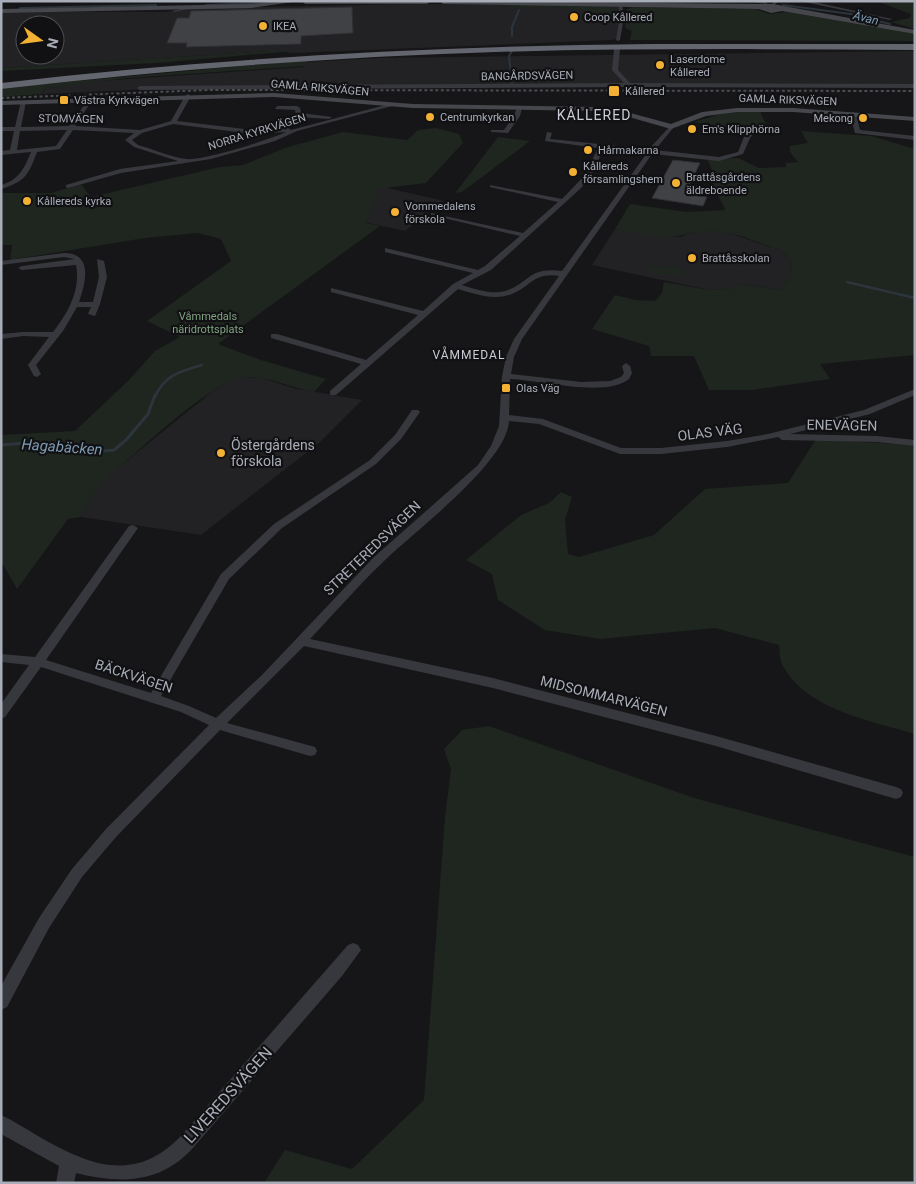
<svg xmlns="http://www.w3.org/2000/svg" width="916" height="1184" font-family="Roboto,sans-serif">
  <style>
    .built { fill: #222225; fill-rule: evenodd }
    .green { fill: #1e261f }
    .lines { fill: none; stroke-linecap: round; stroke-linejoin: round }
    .stream-far2 { stroke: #2c353c; stroke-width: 2 }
    .stream-far1 { stroke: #2c353c; stroke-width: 2.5 }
    .stream { stroke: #2c353c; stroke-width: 3 }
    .building { fill: #404145; stroke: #303034 }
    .street { fill: #37383d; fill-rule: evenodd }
    .secondary { fill: #45474d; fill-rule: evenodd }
    .highway { fill: #63666e; fill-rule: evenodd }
    .rail { stroke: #4a4c52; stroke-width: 2; stroke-dasharray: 3 2.5; stroke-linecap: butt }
    .poi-dot { fill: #f2b134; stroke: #111113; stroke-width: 2 }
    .labels { text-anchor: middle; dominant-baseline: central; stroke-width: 4.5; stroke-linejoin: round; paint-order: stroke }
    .far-poi-label { font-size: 11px; fill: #a8adb8; stroke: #111113; text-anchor: start }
    .far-street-label { font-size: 11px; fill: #a8adb8; stroke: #111113 }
    .far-park-label { font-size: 11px; fill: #7fa381; stroke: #111113 }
    .far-water-label { font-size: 12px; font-style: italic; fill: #7f9bb3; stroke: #111113 }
    .far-neighbourhood-label { font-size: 12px; letter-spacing: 1px; fill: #c9ccd4; stroke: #111113 }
    .far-quarter-label { font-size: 14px; letter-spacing: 1px; fill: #c9ccd4; stroke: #111113 }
    .street-label { font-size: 14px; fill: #a8adb8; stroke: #111113 }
    .poi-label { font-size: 14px; fill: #a8adb8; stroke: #111113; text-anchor: start }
    .water-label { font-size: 15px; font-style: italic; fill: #7f9bb3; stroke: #111113 }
    .near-street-label { font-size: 16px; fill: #a8adb8; stroke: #111113 }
  </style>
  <rect width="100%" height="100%" fill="#161618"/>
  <g class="built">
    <path d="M 417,4 L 614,6 L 618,7 L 621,13 L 617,39 L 612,40 L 293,53 L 270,51 L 1,68 L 1,12 L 165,12 L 194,8 ZM 25,25 L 55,25 L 55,55 L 25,55 Z"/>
    <polygon points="915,51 915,85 197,87 42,94 46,88 85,82 304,67 306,62 380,58"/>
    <polygon points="377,187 383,187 444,201 405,231 359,221 360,203"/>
    <polygon points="615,229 667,237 682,237 689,232 701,234 713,230 726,232 783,251 792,264 790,277 781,290 741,284 730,289 709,290 592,265"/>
    <polygon points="242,377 262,378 293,388 362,400 320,442 201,535 81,517 101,482 110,472 124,463 213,391 230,381"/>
  </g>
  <g class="green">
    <polygon points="876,1 915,1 915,29 891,22 910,18 911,14"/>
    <path d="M 508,4 L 603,7 L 617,9 L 619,13 C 617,14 612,17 608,16 C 580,7 541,5 509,9 Z"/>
    <polygon points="632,7 756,9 769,14 787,12 915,34 915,41 630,40 632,31 625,28 626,10"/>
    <polygon points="270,51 293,51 157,63 1,71 1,68"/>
    <polygon points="308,60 304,66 128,78 46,88 41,94 1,97 1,89 33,85"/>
    <polygon points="760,111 770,134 694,122 727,112"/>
    <path d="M 436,128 L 459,134 L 463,143 L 426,183 L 376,189 L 377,195 L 366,223 L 380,226 L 218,344 L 261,360 L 326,379 L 314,392 C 293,388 272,378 250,377 C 216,376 151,441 124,463 C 101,477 95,495 81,517 L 68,519 L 17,589 L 1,561 L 1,435 L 75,431 L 129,380 L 155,351 L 180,337 L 147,321 L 231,261 L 221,239 L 198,233 L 145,238 L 10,260 L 12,245 L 1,245 L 1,193 L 51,193 L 81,184 L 91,197 L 220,167 L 243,165 L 288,147 L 343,132 L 407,140 L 418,130 Z"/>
    <path d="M 801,131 L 871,136 L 915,149 L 915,355 L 820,364 L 830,379 L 752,390 L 709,390 L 694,356 L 651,356 L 649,346 L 592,329 L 615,295 L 635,300 L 655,301 L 662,293 L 664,282 L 709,290 L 730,289 L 741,284 L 781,290 L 790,277 L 792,264 L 783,251 L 741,236 L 713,230 L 701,234 L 689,232 C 674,243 633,233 615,229 L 630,204 L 687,212 L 725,210 C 723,200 714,195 713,184 L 716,178 L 707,159 L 738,158 L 759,168 L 786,167 L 786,163 L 798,162 L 790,152 L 790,146 L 808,143 Z"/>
    <polygon points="498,137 530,141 462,192 457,193 456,192"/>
    <polygon points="648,266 682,267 683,275 649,273"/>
    <path d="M 816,439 L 911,445 L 915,449 L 915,734 C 871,721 804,709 782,664 C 779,658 780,650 779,645 L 715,628 L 600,639 L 545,630 L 498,600 L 492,574 L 466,560 L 521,515 L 549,503 L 561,492 L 572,497 L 565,520 L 568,554 L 579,557 L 654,535 L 705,489 L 788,483 Z"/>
    <polygon points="489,726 694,798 915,857 915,1183 264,1183 285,1150 352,1169 424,1100 445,817 451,769 444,749 462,730"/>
  </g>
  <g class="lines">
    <g class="stream-far2">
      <polyline points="753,1 766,3"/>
      <polyline points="206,5 266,3"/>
      <polyline points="783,5 851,14 890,24"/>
      <polyline points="20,8 156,5"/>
      <polyline points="512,36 512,27 519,10"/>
      <polyline points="512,51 509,56 512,84"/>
    </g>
    <g class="stream-far1">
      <polyline points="847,282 915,298"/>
      <path d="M 155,397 C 164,375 181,371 202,365"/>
    </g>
    <polyline class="stream" points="1,445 27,443 92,452 114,450 126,440 148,414 155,395"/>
  </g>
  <g class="building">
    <polygon points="352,7 353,33 301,36 301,44 186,47 187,43 167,43 177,18 189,18 191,11"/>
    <polygon points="673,160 700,163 685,194 707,197 703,206 652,198"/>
  </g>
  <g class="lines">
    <g class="street">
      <polygon points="774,1 778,1 773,7 771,6"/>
      <polygon points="800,1 810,1 892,19 890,20"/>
      <polygon points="620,3 622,4 624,17 620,40 618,41 616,40 620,17 618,4"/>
      <polygon points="194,6 192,8 174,12 172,11"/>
      <polygon points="617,47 620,49 618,70 630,83 915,84 915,88 628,87 140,90 137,88 140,86 624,83 612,70 614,49"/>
      <path d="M 188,94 L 191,96 L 177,121 L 253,130 L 288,128 L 291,130 L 393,103 L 396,105 L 297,131 L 275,141 L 211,159 L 121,173 L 68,188 L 66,187 L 66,185 L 120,169 L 178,161 L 134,147 L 125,140 L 134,133 L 73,130 L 60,149 L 37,152 C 29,174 25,182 1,189 L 1,185 C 19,180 24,169 31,152 L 1,155 L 1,151 L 10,150 L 14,131 L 1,131 L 1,127 L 15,127 L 21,101 L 26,102 L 21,127 L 69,126 L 90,97 L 93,99 L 75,126 L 140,130 L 171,121 L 185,96 ZM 173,124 L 253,134 L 286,132 C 268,140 204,161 186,159 C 170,157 153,149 138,145 L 132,140 L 142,133 ZM 67,130 L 56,146 L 17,150 L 20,131 Z"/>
      <polygon points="277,106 297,106 300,108 301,113 332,117 329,119 299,117 296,115 295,110 275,109"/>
      <polygon points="517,107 522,108 520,116 508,133 491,132 491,130 504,130 514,116"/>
      <polygon points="853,112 856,114 860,130 915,136 915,140 855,133 850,114"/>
      <path d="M 671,125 L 674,127 L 655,150 L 719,157 L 738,152 L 744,137 L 749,132 L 754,133 L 750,138 L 743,154 L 719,161 L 652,154 L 522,339 L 514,357 L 511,374 L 581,382 L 610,381 L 621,377 L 624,373 L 622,366 L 626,363 L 630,366 L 632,373 L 629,379 C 606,398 540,380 510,379 L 509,415 L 543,419 L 621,448 L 661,448 L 727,441 L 768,434 L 864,410 L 915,389 L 915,395 L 870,414 L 790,434 L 877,436 L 915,440 L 915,446 L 877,442 L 782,440 L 778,437 L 727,447 L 661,454 L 620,454 L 539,424 L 509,421 C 507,463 412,533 381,564 C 356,588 334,614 310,639 L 493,678 L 716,736 L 896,787 L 901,789 L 903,793 L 901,797 L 896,799 L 716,746 L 493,688 L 304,646 L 227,723 L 315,747 L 317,751 L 315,755 L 310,756 L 220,730 L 116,837 L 82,877 L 49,928 L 7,1007 L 1,1010 L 1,986 L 39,918 L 72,869 L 106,829 L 209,725 L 181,712 L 41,667 L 5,717 L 1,719 L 1,704 L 29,665 L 1,662 L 1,654 L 35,657 L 129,526 L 133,525 L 138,528 L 46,660 L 151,693 L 221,574 L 274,524 L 370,460 L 395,435 L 412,410 L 418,410 L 420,412 L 401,439 L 376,464 L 282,528 L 229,579 L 161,696 L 189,706 L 216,718 L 262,675 L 373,558 L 478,465 L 491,446 L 499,426 L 502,376 L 506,357 L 514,339 L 559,276 C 532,272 531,288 509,295 C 492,300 474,294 458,289 L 336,395 L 330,395 L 330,391 L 361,364 L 271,338 L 271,334 L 277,334 L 366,360 L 418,315 L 331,292 L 331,288 L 423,311 L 453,284 L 473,273 L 385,252 L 385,248 L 478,270 L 485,266 L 520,236 L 431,215 L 431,213 L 523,233 L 558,202 L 490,187 L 490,185 L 562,199 L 585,175 L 598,148 L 545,141 L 547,132 L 552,133 L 550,139 L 649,149 ZM 604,148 L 647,153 L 562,271 C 527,267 531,283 505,291 C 491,295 475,289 462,285 L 491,270 L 580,189 L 591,176 Z"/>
      <path d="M 64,253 C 93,253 86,282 79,302 L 93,302 L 99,277 L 97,259 L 104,261 L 107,277 L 100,304 L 95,316 L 88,314 L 91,307 L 77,307 L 63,331 L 36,365 L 41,374 L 37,377 L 34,376 L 28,365 L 49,337 L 23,336 L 1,339 L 1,334 L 23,332 L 53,332 C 68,313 81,290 76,265 L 22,270 L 18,268 L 22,266 L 75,259 L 64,257 L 1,265 L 1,261 Z"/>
      <path d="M 353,943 L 358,945 L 361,950 L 342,976 L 192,1149 C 159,1184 120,1184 76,1173 L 74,1183 L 56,1183 L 59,1166 L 1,1134 L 1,1115 C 14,1121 26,1129 38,1136 C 88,1165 134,1184 180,1137 L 348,945 Z"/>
    </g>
    <g class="secondary">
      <polygon points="279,1 293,2 251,8 1,13 1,9 251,4"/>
      <polygon points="302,1 430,1 430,2 427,4 305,4"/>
      <polygon points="440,1 773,4 915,30 915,34 782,11 771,13 759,9 443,4"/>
      <polygon points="274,93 413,104 595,107 623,111 671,124 702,112 737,108 793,108 915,117 915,121 793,112 737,112 706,116 671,129 622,115 595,111 413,108 274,97 1,105 1,101"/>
    </g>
    <path class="highway" d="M 653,44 L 915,44 L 915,50 C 775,49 636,48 496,52 C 331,57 166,70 1,89 L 1,83 C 218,58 435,46 653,44 Z"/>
    <polyline class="rail" points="1,98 208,90 915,91"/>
  </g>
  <g class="poi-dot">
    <circle cx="574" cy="17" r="5"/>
    <circle cx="263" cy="26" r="5"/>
    <circle cx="660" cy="65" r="5"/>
    <rect x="608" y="85" width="12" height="12" rx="2.5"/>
    <rect x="59" y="95" width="10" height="10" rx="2.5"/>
    <circle cx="430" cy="117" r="5"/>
    <circle cx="863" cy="118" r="5"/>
    <circle cx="692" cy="129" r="5"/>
    <circle cx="588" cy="150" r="5"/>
    <circle cx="573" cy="172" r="5"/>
    <circle cx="676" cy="183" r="5"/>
    <circle cx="27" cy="201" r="5"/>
    <circle cx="395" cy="212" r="5"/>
    <circle cx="692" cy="258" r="5"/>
    <rect x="501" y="383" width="10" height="10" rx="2.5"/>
    <circle cx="221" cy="453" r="5"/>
  </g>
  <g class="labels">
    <g class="far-poi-label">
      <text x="584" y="17">Coop Kållered</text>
      <text x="273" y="26">IKEA</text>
      <text x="670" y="59">Laserdome<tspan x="670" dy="13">Kållered</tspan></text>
      <text x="625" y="91">Kållered</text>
      <text x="74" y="100">Västra Kyrkvägen</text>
      <text x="440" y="117">Centrumkyrkan</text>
      <text x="853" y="118" text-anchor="end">Mekong</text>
      <text x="702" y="129">Em's Klipphörna</text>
      <text x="598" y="150">Hårmakarna</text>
      <text x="583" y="166">Kållereds<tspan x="583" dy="13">församlingshem</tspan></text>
      <text x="686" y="177">Brattåsgårdens<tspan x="686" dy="13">äldreboende</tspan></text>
      <text x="37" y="201">Kållereds kyrka</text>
      <text x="405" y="206">Vommedalens<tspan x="405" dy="13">förskola</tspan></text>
      <text x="702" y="258">Brattåsskolan</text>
      <text x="516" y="388">Olas Väg</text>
    </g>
    <g class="far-street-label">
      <text transform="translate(527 76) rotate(-1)">BANGÅRDSVÄGEN</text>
      <text transform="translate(320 88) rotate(5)">GAMLA RIKSVÄGEN</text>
      <text transform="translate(788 100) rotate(2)">GAMLA RIKSVÄGEN</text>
      <text transform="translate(71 119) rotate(1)">STOMVÄGEN</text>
      <text transform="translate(257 132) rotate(-17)">NORRA KYRKVÄGEN</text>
    </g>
    <g class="far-park-label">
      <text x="208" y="316">Våmmedals<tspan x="208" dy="13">näridrottsplats</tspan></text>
    </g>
    <g class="far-water-label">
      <text transform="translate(866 18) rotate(14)">Ävan</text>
    </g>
    <g class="far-neighbourhood-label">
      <text x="469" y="355">VÅMMEDAL</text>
    </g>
    <g class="far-quarter-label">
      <text x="594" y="115">KÅLLERED</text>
    </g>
    <g class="street-label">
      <text transform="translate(842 425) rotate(1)">ENEVÄGEN</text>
      <text transform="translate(710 432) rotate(-7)">OLAS VÄG</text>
      <text transform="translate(372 548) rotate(-44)">STRETEREDSVÄGEN</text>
      <text transform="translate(134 676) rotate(18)">BÄCKVÄGEN</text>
      <text transform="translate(604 696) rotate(14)">MIDSOMMARVÄGEN</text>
    </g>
    <g class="poi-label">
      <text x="231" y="445">Östergårdens<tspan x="231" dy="16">förskola</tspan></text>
    </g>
    <g class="water-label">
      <text transform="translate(62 447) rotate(4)">Hagabäcken</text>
    </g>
    <g class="near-street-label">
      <text transform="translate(228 1095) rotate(-48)">LIVEREDSVÄGEN</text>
    </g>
  </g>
  <rect width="916" height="1184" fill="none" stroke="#a8adb8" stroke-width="5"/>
  <g transform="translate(40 40) rotate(104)"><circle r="24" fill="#111113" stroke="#4d4f55"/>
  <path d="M0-4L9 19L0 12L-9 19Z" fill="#f2b134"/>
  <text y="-8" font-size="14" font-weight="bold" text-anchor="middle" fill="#a8adb8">N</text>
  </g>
</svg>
